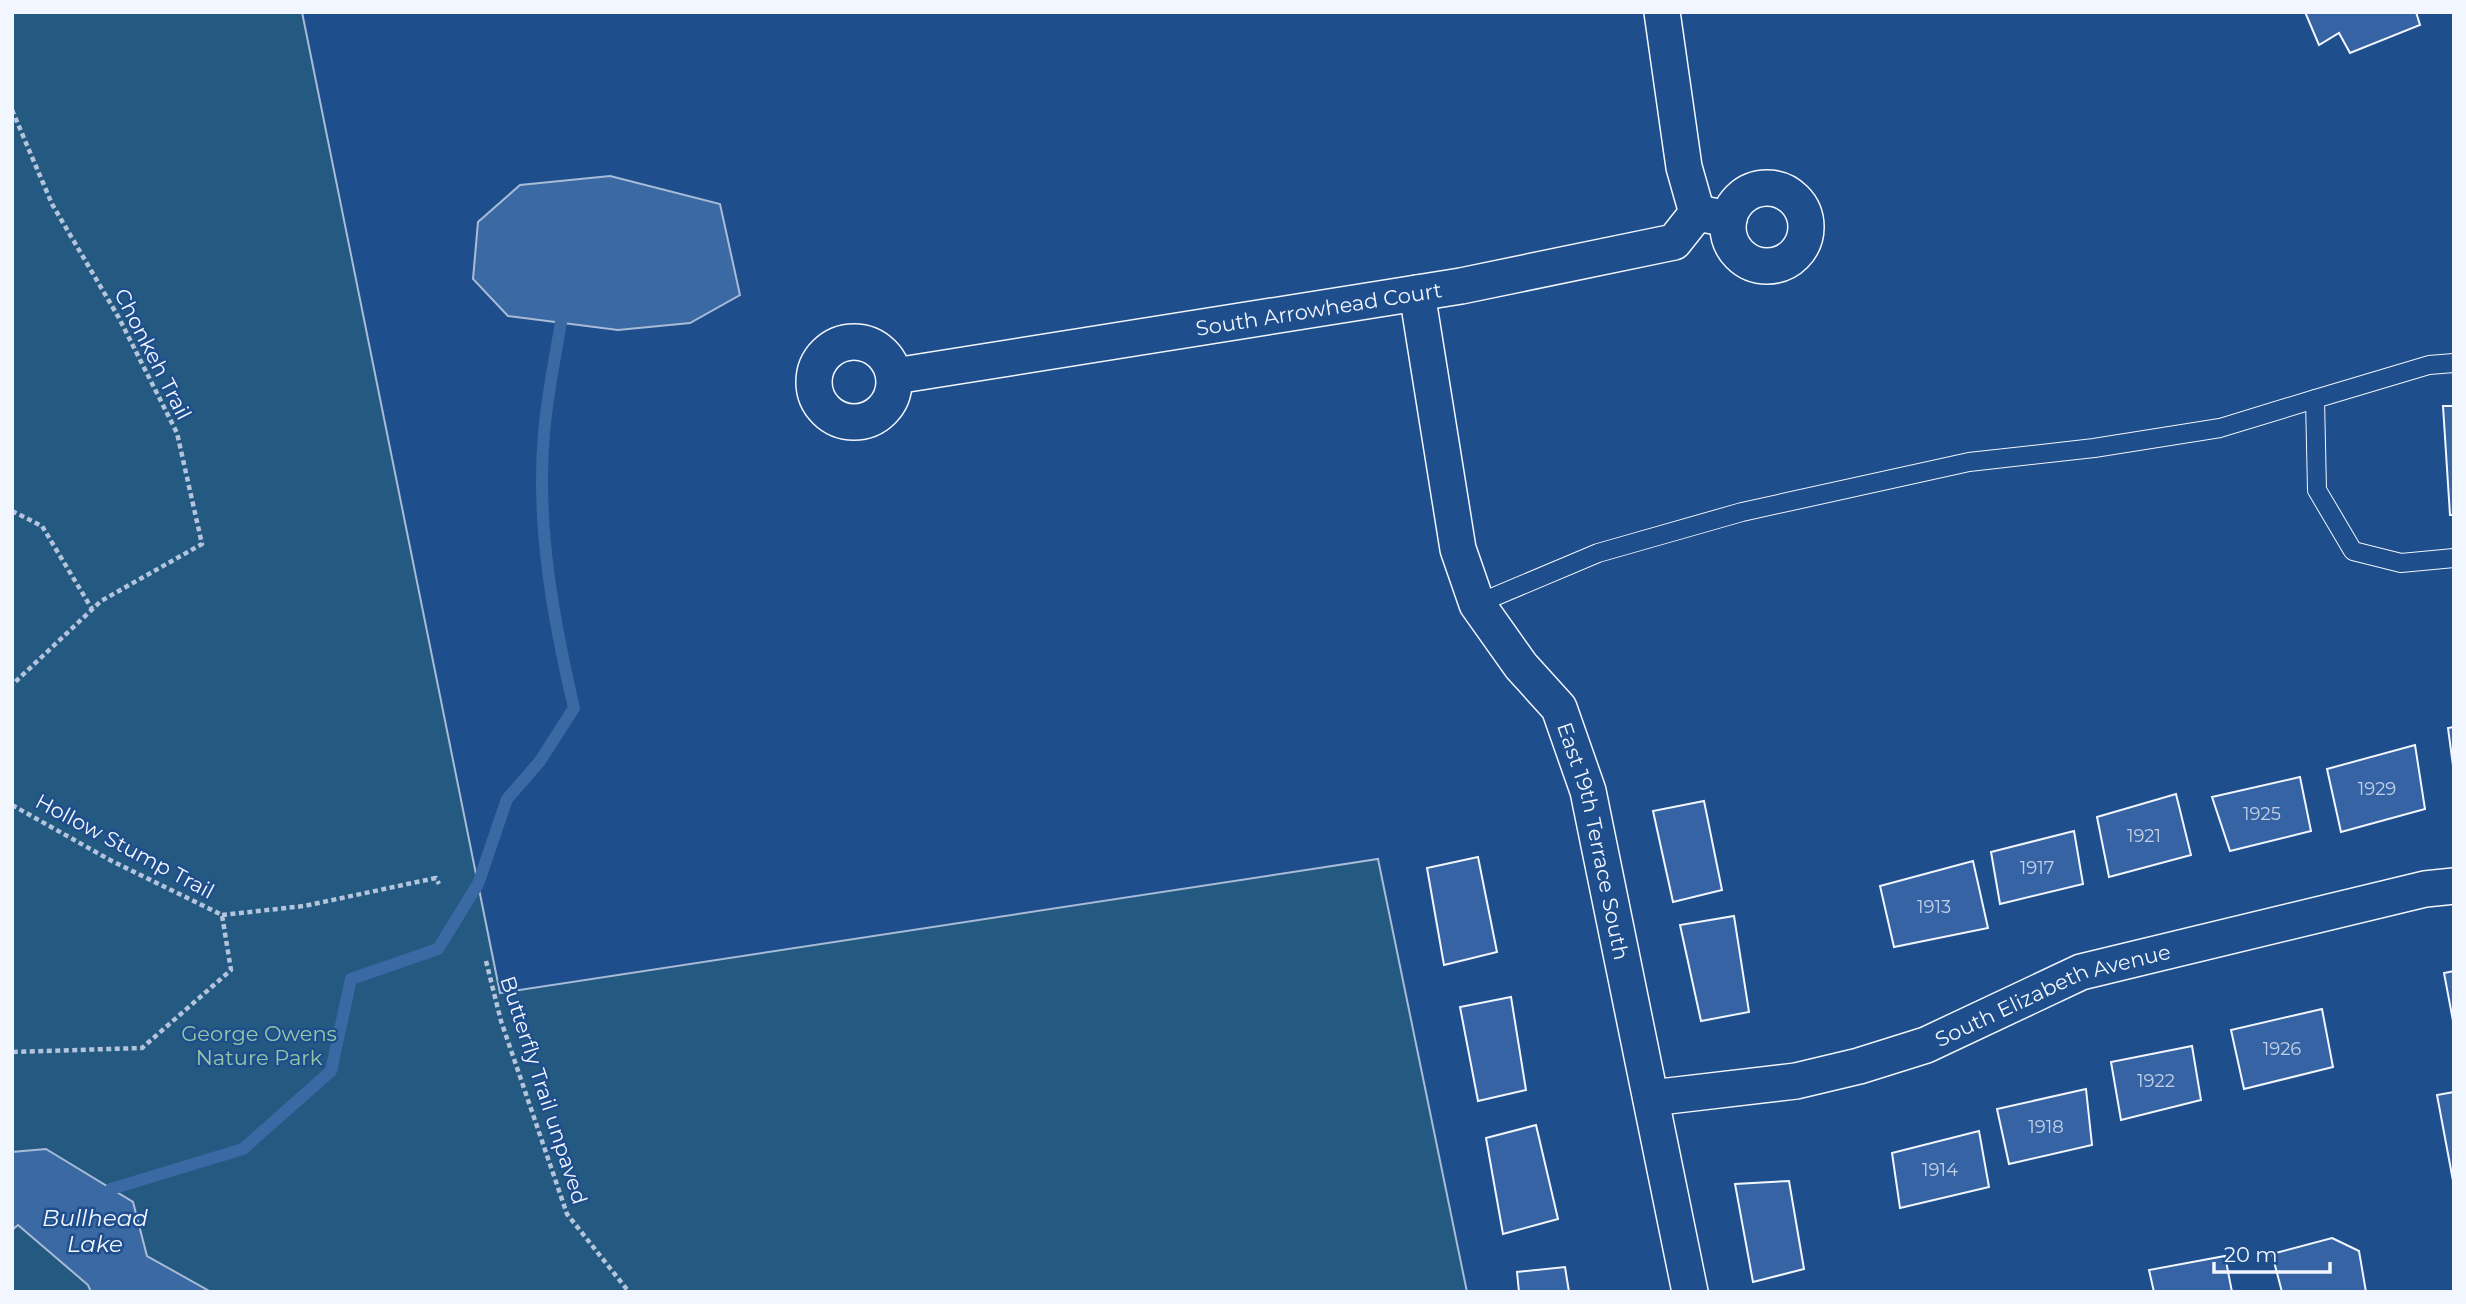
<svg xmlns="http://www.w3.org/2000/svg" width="2466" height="1304" font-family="Montserrat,sans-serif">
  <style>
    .green { fill: #245a82; stroke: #a8bbd7; stroke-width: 2 }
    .water { fill: #3b69a3; stroke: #a8bbd7; stroke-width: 2 }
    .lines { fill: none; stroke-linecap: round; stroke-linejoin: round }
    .stream { stroke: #3b69a3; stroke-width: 12 }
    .building { fill: #3563a3; stroke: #f2f6ff; stroke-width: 2 }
    .lane-casing { stroke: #f2f6ff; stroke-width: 20 }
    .street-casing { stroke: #f2f6ff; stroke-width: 38 }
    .path { stroke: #b3c4dc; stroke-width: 4.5; stroke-dasharray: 5 3.5; stroke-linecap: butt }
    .lane { stroke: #1f4e8c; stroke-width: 18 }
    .street { stroke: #1f4e8c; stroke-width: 35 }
    .labels { text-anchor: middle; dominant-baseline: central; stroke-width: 5; stroke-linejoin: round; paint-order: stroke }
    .number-label { font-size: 18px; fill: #c3d1e8 }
    .street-label { font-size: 21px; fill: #f2f6ff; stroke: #1f4e8c }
    .park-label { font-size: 21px; fill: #97c8a6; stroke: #1f4e8c }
    .water-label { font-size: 23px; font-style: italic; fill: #f2f6ff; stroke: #1f4e8c }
  </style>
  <rect width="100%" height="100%" fill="#1f4e8c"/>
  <polygon class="green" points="12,12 302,12 500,993 1378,859 1467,1292 12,1292"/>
  <g class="water">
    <polygon points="610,176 720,204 740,295 690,323 618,330 508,316 473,279 478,222 520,185"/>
    <polygon points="46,1149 133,1202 147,1256 211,1292 91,1292 88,1285 18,1225 12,1230 12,1152"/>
  </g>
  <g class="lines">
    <path class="stream" d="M 111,1189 L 243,1149 L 331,1071 L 351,979 L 438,949 L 478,884 L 507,799 L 540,761 L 574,708 C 553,618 536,526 544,433 C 547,396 555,359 561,322"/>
  </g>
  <g class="building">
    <polygon points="2305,12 2416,12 2420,25 2350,53 2339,33 2319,45"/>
    <polygon points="2443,406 2454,406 2454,515 2450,515"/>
    <polygon points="2454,727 2454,773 2448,728"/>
    <polygon points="2415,745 2425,809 2341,832 2327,769"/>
    <polygon points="2300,777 2311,831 2230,851 2212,797"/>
    <polygon points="2176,794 2191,855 2109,877 2097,817"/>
    <polygon points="1704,801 1722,890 1673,902 1653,811"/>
    <polygon points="2074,831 2083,884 2000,904 1991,852"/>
    <polygon points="1478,857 1497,952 1444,965 1427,868"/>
    <polygon points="1973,861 1988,928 1894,947 1880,886"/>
    <polygon points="1734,916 1749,1012 1701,1021 1680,925"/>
    <polygon points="2454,971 2454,1026 2444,973"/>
    <polygon points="1511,997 1526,1090 1478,1101 1460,1007"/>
    <polygon points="2322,1009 2333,1067 2244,1089 2231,1030"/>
    <polygon points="2192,1046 2201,1100 2121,1120 2111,1062"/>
    <polygon points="2086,1089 2092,1145 2009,1164 1997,1109"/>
    <polygon points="2454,1092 2454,1186 2437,1095"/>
    <polygon points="1536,1125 1558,1219 1503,1234 1486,1138"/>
    <polygon points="1979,1131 1989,1187 1900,1208 1892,1153"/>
    <polygon points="1789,1181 1804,1269 1753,1282 1735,1184"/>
    <polygon points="2332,1238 2359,1251 2366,1292 2282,1292 2272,1254"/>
    <polygon points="2225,1256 2232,1292 2154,1292 2149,1270"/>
    <polygon points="1565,1267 1569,1292 1519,1292 1517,1272"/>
  </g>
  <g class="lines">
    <g class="lane-casing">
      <g id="lane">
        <polyline points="2454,363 2429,365 2315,399 2317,490 2353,551 2401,563 2454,558"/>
        <polyline points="1477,604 1598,553 1742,512 1969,462 2094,448 2220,428 2315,399"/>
      </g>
    </g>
    <g class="street-casing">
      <g id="street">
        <polyline points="1662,12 1684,167 1697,213"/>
        <circle cx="1767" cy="227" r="39"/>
        <path id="s1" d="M 1417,293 L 1458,549 L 1477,604 L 1521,666 L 1559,708 L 1588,791 L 1690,1292"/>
        <circle cx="854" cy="382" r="40"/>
        <path id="s2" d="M 895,376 L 1461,286 L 1674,242 L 1697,213 L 1729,219"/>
        <path id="s3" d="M 1651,1098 L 1796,1081 L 1859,1066 L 1926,1045 L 2081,972 L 2425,889 L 2454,886"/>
      </g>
    </g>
    <g class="path">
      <polyline points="12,110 52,204 119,318 177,433 202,544 101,601 12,685"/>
      <polyline points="12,511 42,526 92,609"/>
      <polyline points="12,805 110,860 222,915 231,970 142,1048 12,1052"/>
      <polyline points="222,915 304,906 436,878 439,884"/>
      <polyline points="486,961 501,1021 567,1214 629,1292"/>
    </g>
    <use href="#lane" class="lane"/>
    <use href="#street" class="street"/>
  </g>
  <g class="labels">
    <g class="number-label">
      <text x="2377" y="789">1929</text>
      <text x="2262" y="814">1925</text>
      <text x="2144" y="836">1921</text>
      <text x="2037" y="868">1917</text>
      <text x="1934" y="907">1913</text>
      <text x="2282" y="1049">1926</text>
      <text x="2156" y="1081">1922</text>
      <text x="2046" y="1127">1918</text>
      <text x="1940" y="1170">1914</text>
    </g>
    <g class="street-label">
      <text stroke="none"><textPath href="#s2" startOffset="429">South Arrowhead Court</textPath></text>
      <text transform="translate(153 354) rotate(63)">Chonkeh Trail</text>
      <text stroke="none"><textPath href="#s1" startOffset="588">East 19th Terrace South</textPath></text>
      <text transform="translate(125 846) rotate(28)">Hollow Stump Trail</text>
      <text stroke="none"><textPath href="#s3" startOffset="418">South Elizabeth Avenue</textPath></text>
      <text transform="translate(544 1090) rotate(72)">Butterfly Trail unpaved</text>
    </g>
    <g class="park-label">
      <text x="259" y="1033">George Owens<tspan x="259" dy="24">Nature Park</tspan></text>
    </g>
    <g class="water-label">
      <text x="95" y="1218">Bullhead<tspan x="95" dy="26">Lake</tspan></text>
    </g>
  </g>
  <rect width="2466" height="1304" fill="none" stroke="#f2f6ff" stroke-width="28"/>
  <path d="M2214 1262v10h116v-10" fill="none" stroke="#f2f6ff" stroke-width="3.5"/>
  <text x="2224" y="1262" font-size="21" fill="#f2f6ff" stroke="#1f4e8c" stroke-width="5" paint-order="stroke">20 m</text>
</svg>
